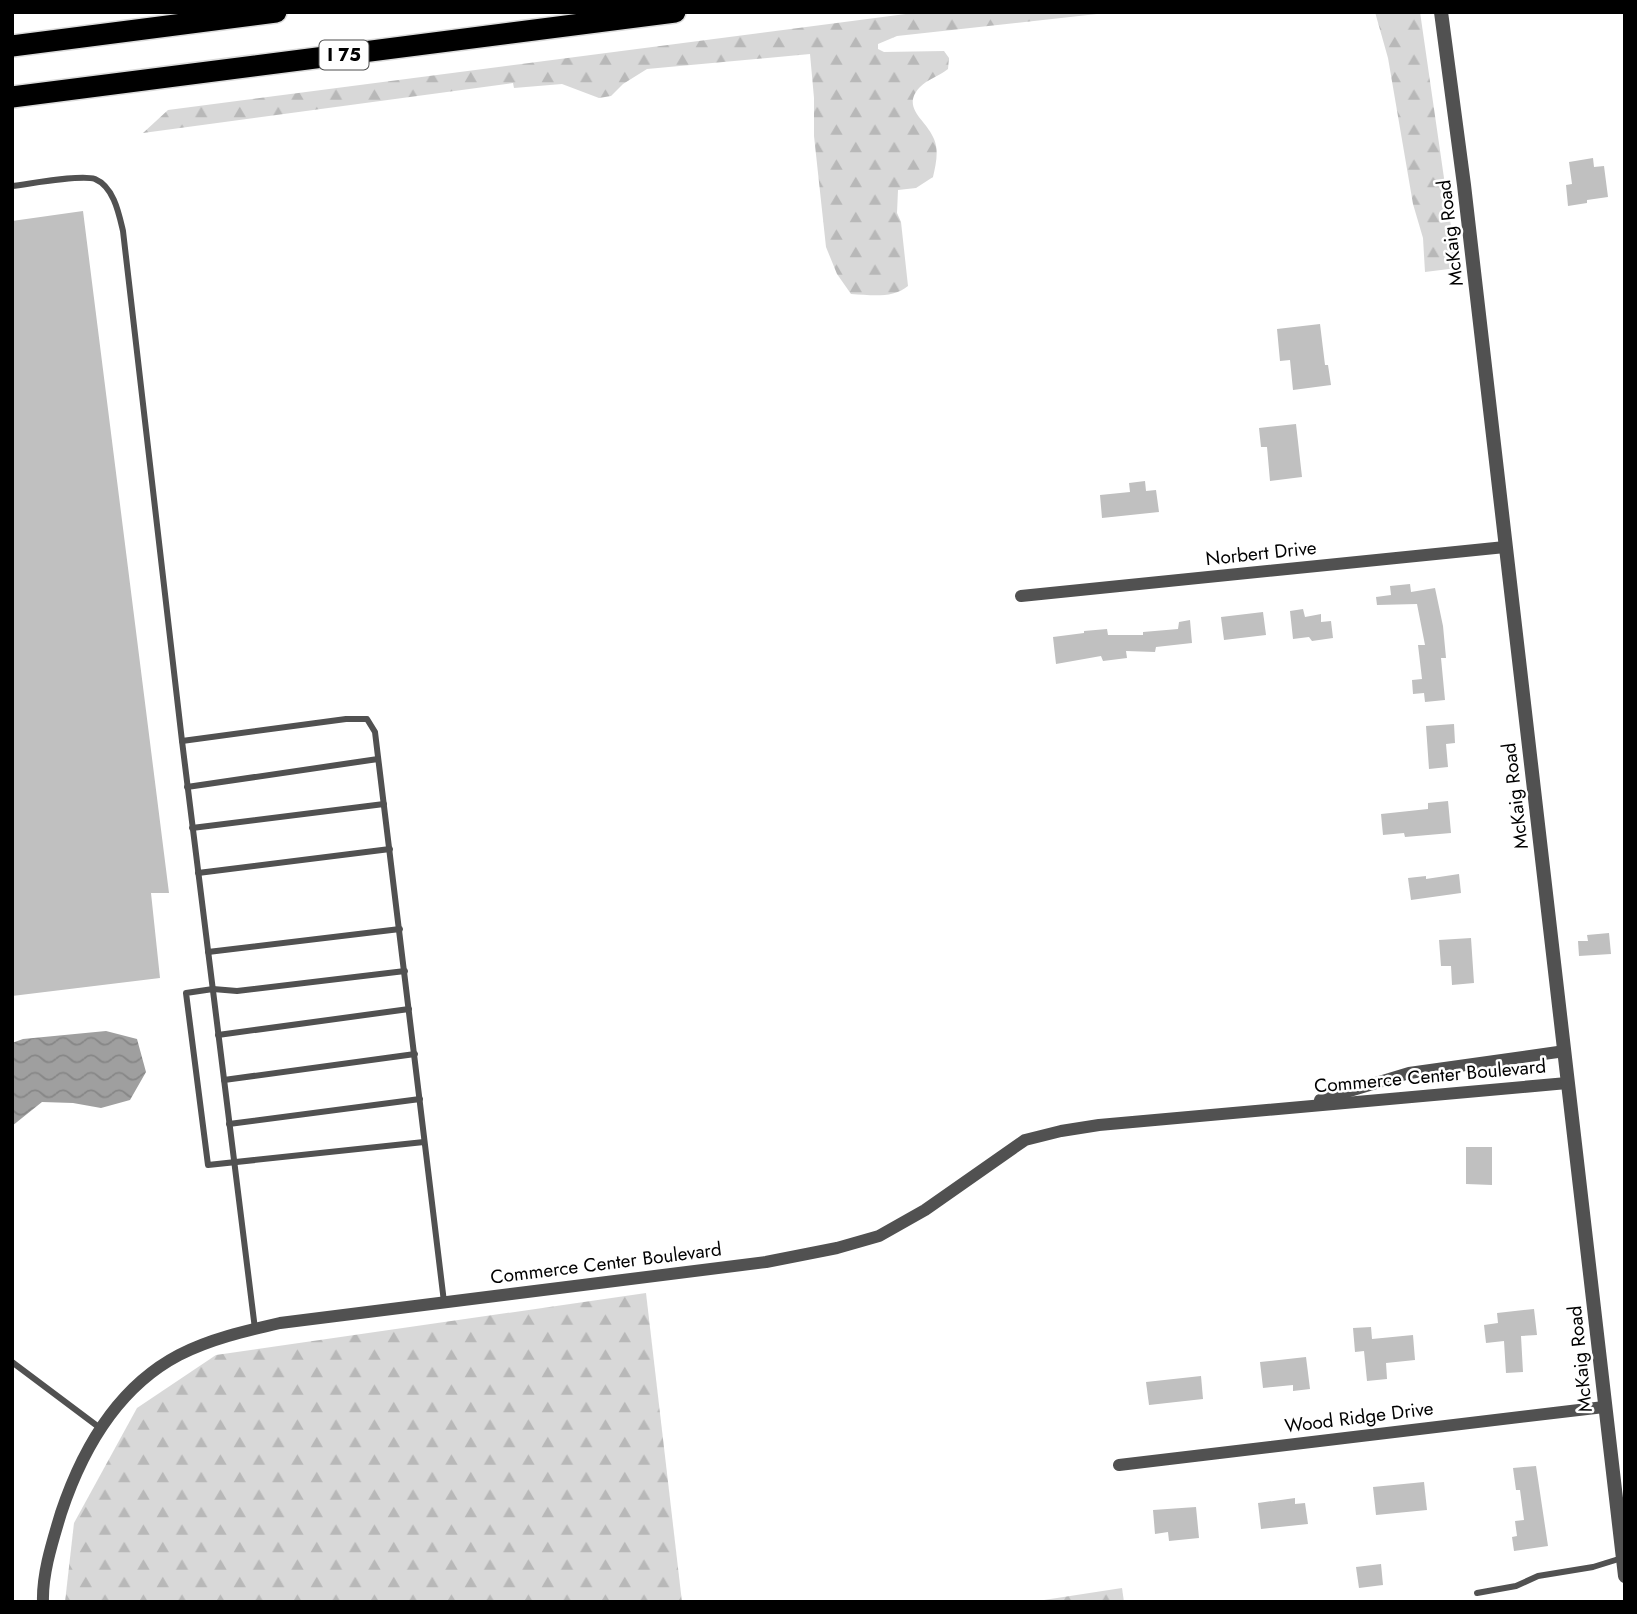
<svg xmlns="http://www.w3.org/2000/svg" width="1637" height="1614" font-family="Jost,sans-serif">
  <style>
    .forest { fill: url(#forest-firs) }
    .water { fill: url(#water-waves) }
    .building { fill: #c0c0c0 }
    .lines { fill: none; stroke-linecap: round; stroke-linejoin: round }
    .motorway-casing { stroke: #dbdbdb; stroke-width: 24 }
    .service { stroke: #515151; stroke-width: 6 }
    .minor { stroke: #515151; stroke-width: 12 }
    .tertiary { stroke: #515151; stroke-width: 14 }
    .motorway { stroke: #000; stroke-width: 21 }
    .labels { text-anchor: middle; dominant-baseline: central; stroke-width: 5; stroke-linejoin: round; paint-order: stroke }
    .shield { fill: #fff; stroke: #4c4c4c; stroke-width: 2 }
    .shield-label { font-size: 18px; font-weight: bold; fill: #000 }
    .street-label { font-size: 19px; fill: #000; stroke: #fff }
  </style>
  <defs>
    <pattern id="forest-firs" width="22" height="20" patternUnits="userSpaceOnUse" patternTransform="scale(1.75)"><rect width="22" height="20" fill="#d8d8d8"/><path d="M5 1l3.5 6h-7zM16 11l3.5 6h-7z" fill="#b8b8b8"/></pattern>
    <pattern id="water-waves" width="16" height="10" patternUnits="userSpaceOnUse" patternTransform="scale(1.75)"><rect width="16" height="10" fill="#9f9f9f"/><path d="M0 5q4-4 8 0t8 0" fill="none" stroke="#878787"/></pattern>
  </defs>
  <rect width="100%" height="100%" fill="#fff"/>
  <g class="forest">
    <path d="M 921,12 L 1115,12 L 897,36 L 878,44 L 878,49 L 884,52 L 944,51 L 949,58 L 948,69 C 939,76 928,79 920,87 C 900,108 927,120 934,139 C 939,151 936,164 933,177 L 916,188 L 898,190 L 897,213 L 901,222 L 908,286 C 892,299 871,295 851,294 L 837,274 L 826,247 L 814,136 L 814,98 L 810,54 L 647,69 L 623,84 L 611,96 L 599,98 L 562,84 L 514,88 L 513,83 L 143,133 L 168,110 Z"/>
    <polygon points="1375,12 1420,12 1457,268 1425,272 1423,238 1413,204 1388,58"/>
    <polygon points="646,1293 682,1602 65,1602 74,1523 137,1408 216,1355"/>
    <polygon points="1122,1588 1124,1602 1031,1602"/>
  </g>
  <polygon class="water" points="106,1031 137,1039 146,1072 130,1100 101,1108 73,1103 42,1102 12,1126 12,1043 23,1039"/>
  <g class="building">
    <polygon points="1593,158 1594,167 1604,166 1608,197 1587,200 1587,203 1568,206 1566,185 1572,184 1569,162"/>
    <polygon points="83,211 169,893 151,893 160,978 12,996 12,221"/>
    <polygon points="1320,324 1325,365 1328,365 1331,385 1293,390 1290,360 1280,361 1277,329"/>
    <polygon points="1296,424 1302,477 1270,481 1267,447 1261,447 1259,428"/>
    <polygon points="1145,481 1146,491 1156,490 1159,512 1102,518 1100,495 1130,492 1129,483"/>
    <polygon points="1410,584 1411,592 1435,588 1443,626 1446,658 1441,658 1445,700 1425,702 1424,693 1413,694 1412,680 1422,679 1418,645 1425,645 1417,604 1377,605 1376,597 1391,595 1390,586"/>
    <polygon points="1303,609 1305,617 1321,614 1321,622 1331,621 1333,638 1312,641 1309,637 1293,639 1290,611"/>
    <polygon points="1263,612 1266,635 1224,640 1221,617"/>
    <polygon points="1190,620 1192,643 1156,647 1155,652 1126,651 1127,658 1103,661 1101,656 1056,664 1053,637 1084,633 1084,631 1107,629 1108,635 1143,635 1143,632 1178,629 1179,622"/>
    <polygon points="1454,724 1455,743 1446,744 1448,767 1429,769 1426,726"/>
    <polygon points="1448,801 1451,833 1405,837 1404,833 1383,835 1381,814 1428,809 1428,803"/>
    <polygon points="1459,874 1461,893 1411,900 1408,878 1426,876 1426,879"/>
    <polygon points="1609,933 1611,954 1579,956 1578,941 1588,941 1587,935"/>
    <polygon points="1471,938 1474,983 1452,985 1451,966 1441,966 1439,940"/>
    <polygon points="1466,1147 1492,1147 1492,1185 1466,1184"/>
    <polygon points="1534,1309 1537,1335 1521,1336 1523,1372 1506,1373 1504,1341 1486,1343 1484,1325 1498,1323 1497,1313"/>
    <polygon points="1371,1327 1372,1339 1413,1335 1415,1360 1386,1363 1387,1379 1367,1381 1364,1351 1355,1352 1353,1328"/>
    <polygon points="1306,1357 1310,1389 1293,1391 1293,1385 1263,1388 1260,1362"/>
    <polygon points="1201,1376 1203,1399 1149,1405 1146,1382"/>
    <polygon points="1536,1466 1548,1546 1514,1551 1512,1537 1517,1536 1515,1521 1524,1520 1520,1490 1516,1490 1513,1468"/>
    <polygon points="1424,1482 1427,1510 1376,1515 1373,1487"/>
    <polygon points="1295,1498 1295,1504 1305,1503 1308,1524 1261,1529 1258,1503"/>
    <polygon points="1196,1507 1199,1538 1169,1541 1168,1532 1155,1534 1153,1510"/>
    <polygon points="1381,1564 1383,1585 1359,1588 1356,1567"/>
  </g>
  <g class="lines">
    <g class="motorway-casing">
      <g id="motorway">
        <polyline points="12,46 276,12"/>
        <polyline points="12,97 675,12"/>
      </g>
    </g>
    <g class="service">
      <path d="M 12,186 C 30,184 81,174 95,179 C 114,187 119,214 123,231 L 182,741 L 255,1329"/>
      <polyline points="182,741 346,719 367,719 375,732 444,1302"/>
      <polyline points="187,787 378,759"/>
      <polyline points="192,828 384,804"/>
      <polyline points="198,873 390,849"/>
      <polyline points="208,952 400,929"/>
      <polyline points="405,971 237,991 213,989 186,993 208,1165 424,1142"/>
      <polyline points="218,1035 409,1009"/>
      <polyline points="224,1080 415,1054"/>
      <polyline points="229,1124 420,1099"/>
      <polyline points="12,1362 100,1428"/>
      <polyline points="1477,1593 1516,1586 1538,1576 1593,1567 1622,1558"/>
    </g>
    <g class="minor">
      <polyline points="1021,596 1505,547"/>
      <polyline points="1320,1100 1409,1073 1565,1051"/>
      <polyline points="1119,1465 1604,1407"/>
      <path d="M 43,1602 C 42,1573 53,1540 61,1513 C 82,1450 118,1387 179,1355 C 210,1339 245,1331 280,1323 L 766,1262 L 837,1248 L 879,1236 L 925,1210 L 1025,1140 L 1061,1131 L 1099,1125 L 1567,1083"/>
    </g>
    <polyline class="tertiary" points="1441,12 1464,185 1625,1576"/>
    <use href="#motorway" class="motorway"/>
  </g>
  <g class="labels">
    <rect class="shield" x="319.5" y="40.5" width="49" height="29" rx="5"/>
    <g class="shield-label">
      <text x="344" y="55">I 75</text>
    </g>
    <g class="street-label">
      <text transform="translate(1450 233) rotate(-97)">McKaig Road</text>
      <text transform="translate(1261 553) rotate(-6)">Norbert Drive</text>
      <text transform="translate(1515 796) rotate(-97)">McKaig Road</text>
      <text transform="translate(1430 1076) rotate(-5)">Commerce Center Boulevard</text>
      <text transform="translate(606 1263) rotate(-7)">Commerce Center Boulevard</text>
      <text transform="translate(1580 1359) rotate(-96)">McKaig Road</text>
      <text transform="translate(1359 1417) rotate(-7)">Wood Ridge Drive</text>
    </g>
  </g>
  <rect width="1637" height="1614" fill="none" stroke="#000000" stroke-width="28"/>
</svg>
